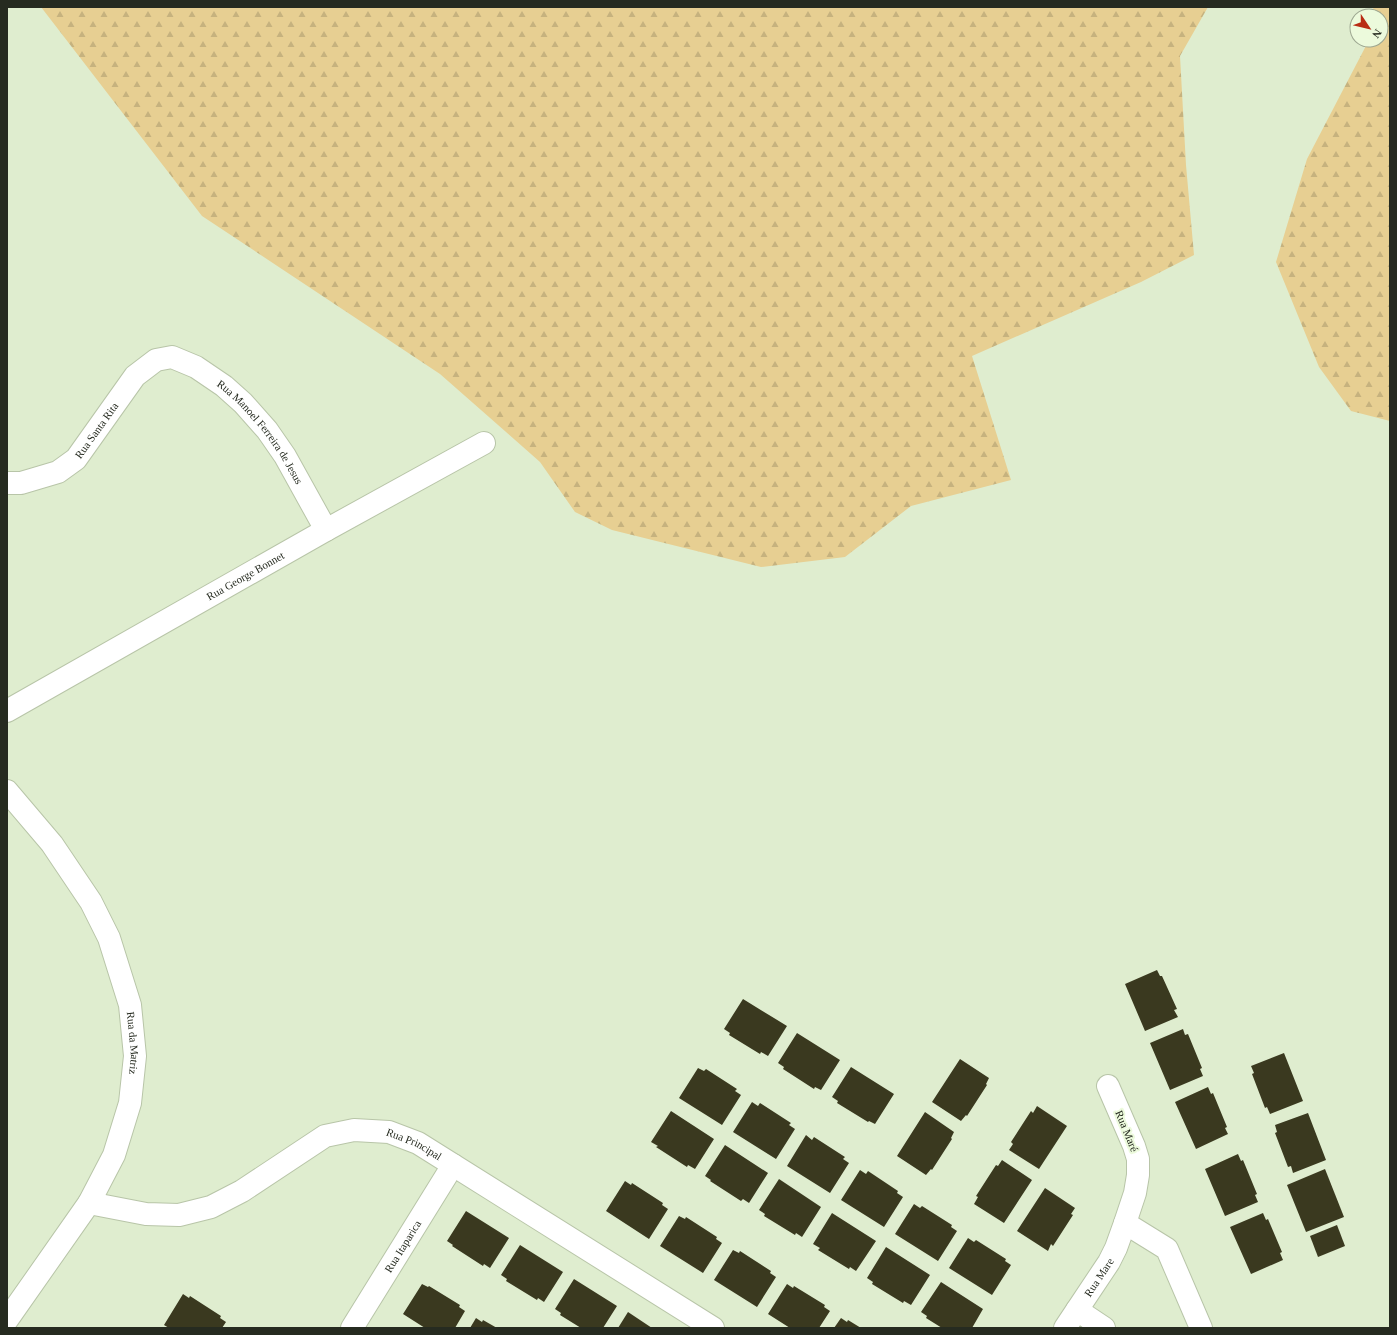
<svg xmlns="http://www.w3.org/2000/svg" width="1397" height="1335" font-family="'Times New Roman',serif">
  <style>
    .forest { fill: url(#forest-firs) }
    .building { fill: #3a391f }
    .lines { fill: none; stroke-linecap: round; stroke-linejoin: round }
    .minor-casing { stroke: #b8c5a8; stroke-width: 24 }
    .minor { stroke: #fff; stroke-width: 22 }
    .labels { text-anchor: middle; dominant-baseline: central; stroke-width: 4; stroke-linejoin: round; paint-order: stroke }
    .street-label { font-size: 11px; fill: #262b20; stroke: #ecfadc }
  </style>
  <defs>
    <pattern id="forest-firs" width="22" height="20" patternUnits="userSpaceOnUse"><rect width="22" height="20" fill="#e7cf92"/><path d="M5 1l3.5 6h-7zM16 11l3.5 6h-7z" fill="#c6b27e"/></pattern>
  </defs>
  <rect width="100%" height="100%" fill="#dfedcf"/>
  <g class="forest">
    <polygon points="41,7 1208,7 1180,56 1186,165 1194,255 1141,282 972,356 1011,480 911,506 845,557 761,567 612,530 575,512 540,462 440,374 202,216"/>
    <polygon points="1372,7 1390,7 1390,421 1351,411 1319,367 1276,262 1307,159 1369,40 1381,40 1381,16 1379,16"/>
  </g>
  <g class="building">
    <polygon points="1157,970 1160,976 1162,976 1177,1009 1174,1010 1178,1017 1145,1031 1125,984"/>
    <polygon points="743,999 787,1026 768,1056 761,1052 760,1054 729,1035 730,1033 724,1029"/>
    <polygon points="1183,1029 1185,1035 1188,1034 1202,1068 1200,1069 1203,1076 1170,1090 1150,1043"/>
    <polygon points="797,1033 840,1060 821,1090 815,1087 814,1089 783,1069 784,1067 778,1063"/>
    <polygon points="1284,1053 1303,1101 1270,1114 1267,1107 1265,1108 1252,1074 1254,1073 1251,1066"/>
    <polygon points="960,1059 989,1078 986,1084 987,1085 967,1116 966,1115 961,1121 932,1102"/>
    <polygon points="851,1067 894,1094 875,1124 869,1121 868,1122 837,1103 838,1101 832,1097"/>
    <polygon points="698,1068 704,1071 706,1069 737,1089 735,1091 741,1095 722,1125 679,1098"/>
    <polygon points="1208,1087 1211,1094 1213,1093 1227,1127 1225,1128 1228,1134 1196,1149 1175,1102"/>
    <polygon points="752,1102 758,1106 760,1103 791,1123 789,1125 795,1129 776,1159 733,1132"/>
    <polygon points="1037,1106 1067,1126 1039,1169 1009,1150 1013,1144 1011,1142 1031,1111 1033,1113"/>
    <polygon points="671,1111 714,1139 695,1169 688,1165 687,1167 656,1147 658,1146 651,1142"/>
    <polygon points="925,1112 954,1132 951,1138 952,1139 932,1170 931,1169 926,1175 897,1156"/>
    <polygon points="1308,1113 1326,1160 1293,1173 1291,1166 1288,1167 1275,1133 1277,1132 1275,1125"/>
    <polygon points="806,1135 812,1140 814,1137 845,1157 843,1159 849,1163 830,1193 787,1166"/>
    <polygon points="725,1145 768,1173 749,1203 743,1199 741,1201 710,1181 711,1180 705,1176"/>
    <polygon points="1238,1154 1241,1161 1243,1160 1257,1194 1255,1195 1258,1202 1225,1216 1205,1169"/>
    <polygon points="1002,1160 1032,1180 1004,1223 974,1204 978,1197 976,1196 996,1165 998,1166"/>
    <polygon points="1325,1169 1344,1217 1306,1232 1287,1185"/>
    <polygon points="860,1170 866,1174 868,1171 898,1191 897,1193 903,1197 884,1227 841,1200"/>
    <polygon points="779,1179 821,1207 802,1237 796,1233 795,1235 764,1216 765,1214 759,1210"/>
    <polygon points="625,1181 631,1185 632,1183 663,1203 662,1205 668,1209 649,1239 606,1211"/>
    <polygon points="1045,1188 1075,1208 1071,1214 1073,1215 1053,1246 1051,1244 1048,1251 1017,1231"/>
    <polygon points="914,1204 920,1208 922,1206 952,1225 951,1227 957,1231 938,1261 895,1234"/>
    <polygon points="466,1211 509,1238 490,1268 484,1264 483,1266 452,1246 453,1245 447,1241"/>
    <polygon points="832,1213 876,1241 856,1271 850,1267 849,1269 818,1250 820,1248 813,1244"/>
    <polygon points="1263,1213 1266,1220 1268,1219 1282,1252 1280,1253 1283,1260 1251,1274 1230,1227"/>
    <polygon points="679,1216 685,1219 686,1217 717,1237 716,1239 722,1243 703,1273 660,1246"/>
    <polygon points="1337,1225 1345,1246 1318,1257 1310,1236"/>
    <polygon points="968,1238 974,1242 976,1240 1006,1259 1005,1261 1011,1265 992,1295 949,1268"/>
    <polygon points="520,1245 563,1272 544,1302 538,1298 537,1300 506,1281 507,1279 501,1275"/>
    <polygon points="886,1247 930,1275 911,1305 904,1301 903,1303 872,1284 873,1282 867,1278"/>
    <polygon points="733,1250 739,1253 740,1251 771,1271 770,1273 776,1277 757,1307 714,1280"/>
    <polygon points="574,1279 617,1306 603,1328 581,1328 560,1315 561,1313 555,1309"/>
    <polygon points="941,1282 983,1309 972,1328 942,1328 926,1318 927,1316 921,1312"/>
    <polygon points="422,1284 428,1287 429,1286 460,1305 459,1307 465,1311 455,1328 425,1328 403,1314"/>
    <polygon points="787,1284 793,1288 794,1286 825,1305 824,1307 830,1311 819,1328 790,1328 768,1314"/>
    <polygon points="183,1294 189,1298 190,1296 221,1316 220,1318 226,1322 222,1328 169,1328 164,1325"/>
    <polygon points="628,1312 652,1328 618,1328"/>
    <polygon points="476,1318 482,1322 483,1320 497,1328 470,1328"/>
    <polygon points="841,1318 847,1322 848,1320 861,1328 834,1328"/>
  </g>
  <g class="lines">
    <g class="minor-casing">
      <g id="minor">
        <path id="s1" d="M 7,483 L 21,483 L 58,472 L 76,459 L 135,376 L 156,360 L 172,357 L 196,367 L 224,386 L 243,403 L 267,430 L 285,456 L 326,530"/>
        <path id="s2" d="M 7,711 L 326,530 L 484,443"/>
        <path id="s3" d="M 7,791 L 52,844 L 91,902 L 109,938 L 130,1005 L 135,1056 L 130,1103 L 114,1155 L 89,1203 L 7,1320"/>
        <path id="s4" d="M 89,1203 L 146,1214 L 179,1215 L 211,1207 L 242,1191 L 325,1136 L 354,1130 L 389,1132 L 418,1143 L 713,1328"/>
        <polyline points="1125,1223 1167,1249 1201,1328"/>
        <polyline points="1077,1310 1104,1328"/>
        <path id="s5" d="M 352,1328 L 453,1165"/>
        <path id="s6" d="M 1065,1328 L 1109,1262 L 1116,1248 L 1125,1223 L 1135,1193 L 1138,1175 L 1138,1159 L 1134,1146 L 1108,1086"/>
      </g>
    </g>
    <use href="#minor" class="minor"/>
  </g>
  <g class="labels">
    <g class="street-label">
      <text stroke="none"><textPath href="#s1" startOffset="110">Rua Santa Rita</textPath></text>
      <text stroke="none"><textPath href="#s1" startOffset="338">Rua Manoel Ferreira de Jesus</textPath></text>
      <text stroke="none"><textPath href="#s2" startOffset="274">Rua George Bonnet</textPath></text>
      <text stroke="none"><textPath href="#s3" startOffset="288">Rua da Matriz</textPath></text>
      <text transform="translate(1127 1131) rotate(68)">Rua Maré</text>
      <text stroke="none"><textPath href="#s4" startOffset="351">Rua Principal</textPath></text>
      <text stroke="none"><textPath href="#s5" startOffset="96">Rua Itaparica</textPath></text>
      <text stroke="none"><textPath href="#s6" startOffset="61">Rua Mare</textPath></text>
    </g>
  </g>
  <rect width="1397" height="1335" fill="none" stroke="#262b20" stroke-width="16"/>
  <g transform="translate(1369 28) rotate(125)"><circle r="19" fill="#ecfadc" stroke="#9da791"/>
  <path d="M0-3L7 15L0 10L-7 15Z" fill="#b92d15"/>
  <text y="-6" font-size="11" font-weight="bold" text-anchor="middle" fill="#262b20">N</text>
  </g>
</svg>
